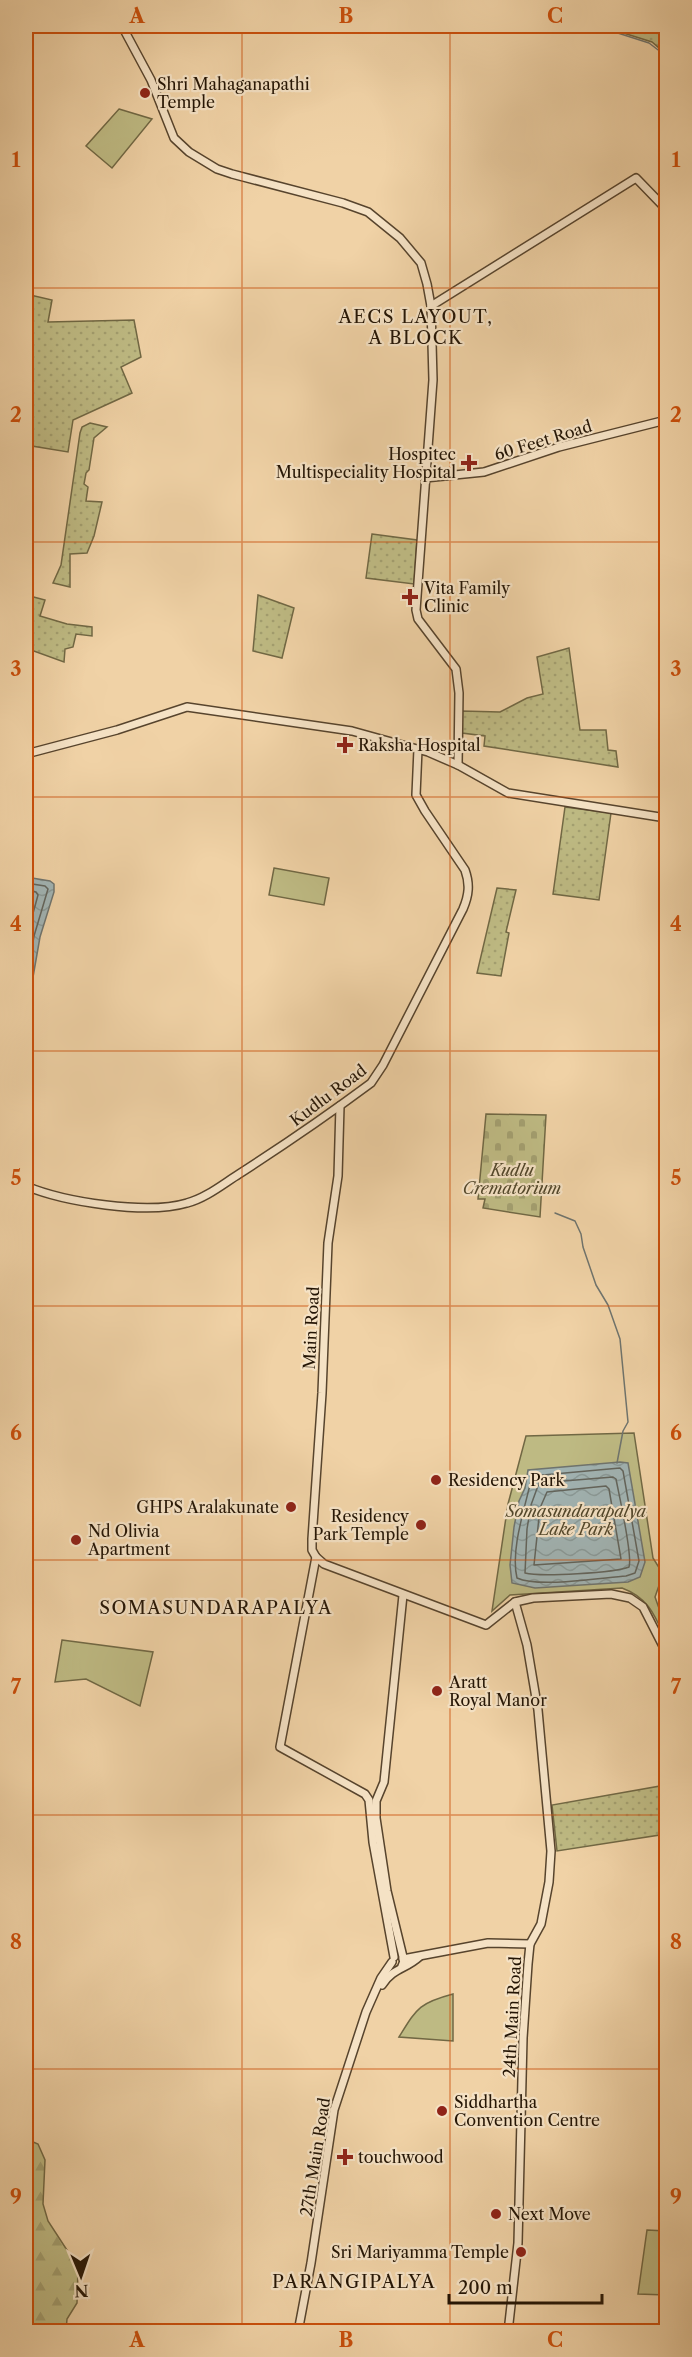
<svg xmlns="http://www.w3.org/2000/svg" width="692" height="2357" font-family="'Libre Caslon Text',serif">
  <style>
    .grass { fill: url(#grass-dots); stroke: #716844; stroke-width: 1.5 }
    .forest { fill: url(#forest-firs); stroke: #716844; stroke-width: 1.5 }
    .cemetery { fill: url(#cemetery-stones); stroke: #716844; stroke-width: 1.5 }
    .park { fill: #beba83; stroke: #716844; stroke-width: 1.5 }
    .water { fill: url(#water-waves); stroke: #6f746e; stroke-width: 1.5 }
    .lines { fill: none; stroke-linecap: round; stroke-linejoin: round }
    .shore { stroke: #62645c; stroke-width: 1.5 }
    .stream { stroke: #6f746e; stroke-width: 1.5 }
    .tertiary-casing { stroke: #57442d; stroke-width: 10 }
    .tertiary { stroke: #f5e2c5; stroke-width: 7 }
    .grid { fill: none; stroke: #cb4f0b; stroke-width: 1.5; stroke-opacity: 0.55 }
    .poi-dot { fill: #8f2418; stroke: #f5e2c5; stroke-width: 2 }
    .labels { text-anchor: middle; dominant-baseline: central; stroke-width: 4.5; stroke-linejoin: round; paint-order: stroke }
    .poi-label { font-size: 16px; fill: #241505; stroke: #f5e2c5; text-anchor: start }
    .street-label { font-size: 16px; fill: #241505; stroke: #f5e2c5 }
    .park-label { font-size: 16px; font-style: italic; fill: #52472b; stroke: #f5e2c5 }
    .neighbourhood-label { font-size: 18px; letter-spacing: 1.5px; fill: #241505; stroke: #f5e2c5 }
    .neatline { fill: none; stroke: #cb4f0b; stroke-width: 2 }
    .grid-label { font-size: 20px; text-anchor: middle; font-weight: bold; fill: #cb4f0b }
  </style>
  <defs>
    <pattern id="grass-dots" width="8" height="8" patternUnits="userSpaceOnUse" patternTransform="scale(1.5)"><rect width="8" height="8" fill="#beba83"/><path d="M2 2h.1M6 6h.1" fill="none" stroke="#a39f70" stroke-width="1.8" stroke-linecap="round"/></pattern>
    <pattern id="forest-firs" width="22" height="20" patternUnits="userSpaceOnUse" patternTransform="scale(1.5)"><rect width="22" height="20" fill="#beba83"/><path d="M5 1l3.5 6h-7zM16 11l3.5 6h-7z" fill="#a39f70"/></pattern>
    <pattern id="cemetery-stones" width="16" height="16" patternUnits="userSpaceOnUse" patternTransform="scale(1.5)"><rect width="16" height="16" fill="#beba83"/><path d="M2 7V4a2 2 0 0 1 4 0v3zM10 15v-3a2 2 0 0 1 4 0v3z" fill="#a39f70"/></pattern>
    <pattern id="water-waves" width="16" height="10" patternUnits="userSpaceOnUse" patternTransform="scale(1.5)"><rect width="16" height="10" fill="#a1b4b4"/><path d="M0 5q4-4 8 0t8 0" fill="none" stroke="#8a9a99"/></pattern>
  </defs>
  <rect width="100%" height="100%" fill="#f0d2a6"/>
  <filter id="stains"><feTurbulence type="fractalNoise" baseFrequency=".00333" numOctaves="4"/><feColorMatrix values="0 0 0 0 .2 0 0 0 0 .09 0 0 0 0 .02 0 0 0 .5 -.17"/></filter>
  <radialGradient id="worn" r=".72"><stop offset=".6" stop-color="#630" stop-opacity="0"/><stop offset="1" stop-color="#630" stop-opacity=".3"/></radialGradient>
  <g class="grass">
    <polygon points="601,26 666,26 666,54 652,42"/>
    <polygon points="26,294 52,300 48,322 134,320 141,357 121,367 132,393 73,420 68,452 26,445"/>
    <polygon points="90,423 107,427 94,438 89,470 86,473 84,484 88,487 86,501 102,502 94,536 87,553 70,554 70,587 53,583 61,565 80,433 82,427"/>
    <polygon points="372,534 417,540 414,584 366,578"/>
    <polygon points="26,595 45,600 40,616 67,624 92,627 92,636 76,634 73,647 65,649 64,662 31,650 33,641 26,639"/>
    <polygon points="258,595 294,608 282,658 253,651"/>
    <polygon points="569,648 580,730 606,730 608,750 616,751 618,767 484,746 485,736 462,733 462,711 500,712 527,698 543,694 537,657"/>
    <polygon points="565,807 611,813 599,900 553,894"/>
    <polygon points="497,888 516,890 506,932 509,933 501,976 477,973"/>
    <polygon points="666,1785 666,1834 557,1851 552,1805"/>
  </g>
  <polygon class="forest" points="26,2139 38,2144 45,2160 43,2204 48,2221 78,2267 77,2303 67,2319 66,2331 26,2331"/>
  <polygon class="cemetery" points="486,1114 546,1115 540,1217 483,1208 485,1199 478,1199"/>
  <g class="park">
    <polygon points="119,109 152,119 112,168 86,146"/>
    <polygon points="274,868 329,878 324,905 269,895"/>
    <path d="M 634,1433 L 653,1558 L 663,1574 L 655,1597 L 661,1614 L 666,1613 L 666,1640 C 655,1616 649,1598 622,1588 L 510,1595 L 492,1611 L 508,1504 L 526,1436 Z"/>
    <polygon points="62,1640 153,1652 140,1706 86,1679 55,1682"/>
    <path d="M 453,1994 L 453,2041 L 399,2037 C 417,2008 419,2003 453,1994 Z"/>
    <polygon points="647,2230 666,2231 666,2295 638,2294"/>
  </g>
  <g class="water">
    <polygon points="26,877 50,881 54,884 54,892 40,937 32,983 26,992"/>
    <polygon points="620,1462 628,1463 645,1562 640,1577 628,1582 535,1588 512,1583 510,1565 514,1527 519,1501 525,1488 528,1470"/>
  </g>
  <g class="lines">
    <g class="shore">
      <polyline points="26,883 45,886 48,889 34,936 26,983"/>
      <polyline points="26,890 36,892 38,895 26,939"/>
      <path d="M 620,1468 L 623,1471 L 639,1561 L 635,1573 L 626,1576 C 600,1578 539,1588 517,1578 C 510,1549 526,1505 532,1476 Z"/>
      <path d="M 613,1477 L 616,1479 C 619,1495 633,1556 629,1567 C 615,1573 540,1577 525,1573 L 527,1529 L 531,1505 L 539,1483 Z"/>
      <polygon points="606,1486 609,1489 621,1559 534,1565 540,1508 547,1492"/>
    </g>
    <g class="stream">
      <polyline points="596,26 649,43 666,56"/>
      <polyline points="555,1213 575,1221 581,1234 583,1247 596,1285 608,1305 620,1339 628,1422 623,1431 617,1463"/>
    </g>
    <g class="tertiary-casing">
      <g id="tertiary">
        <polyline points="122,26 151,80 174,138 189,152 217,169 232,174 343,203 368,212 400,238 421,263 427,284 431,306 433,380 416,610 418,619 456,669 459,693 458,765"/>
        <polyline points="431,306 636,178 666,209"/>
        <polyline points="425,478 484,472 559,447 666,420"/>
        <polyline points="26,754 117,730 187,707 352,731 428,752 458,765 508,793 666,818"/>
        <polyline points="340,1106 338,1176 328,1243 322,1393 312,1539 312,1550 316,1557 280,1747 365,1794 369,1800 373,1842 394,1957"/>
        <path d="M 26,1186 C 64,1202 147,1215 187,1203 C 206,1198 223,1184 239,1174 C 284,1145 328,1115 371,1083 L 383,1065 L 463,909 C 469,895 470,884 465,870 L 425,811 L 416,795 L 418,749"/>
        <polyline points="316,1557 324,1564 486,1625 515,1602 533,1598 611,1594 630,1598 643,1607 666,1652"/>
        <polyline points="403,1959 488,1943 530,1944"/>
        <polyline points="402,1966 404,1961 387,1891 376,1818 376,1801 384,1782 403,1595"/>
        <path d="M 382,1985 C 393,1968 406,1969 419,1957"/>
        <polyline points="298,2332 311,2263 334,2110 366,2012 381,1978 392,1962"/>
        <polyline points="508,2332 518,2243 523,2038 528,1964 530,1944 541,1924 549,1882 551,1851 538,1710 527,1645 515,1602"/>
      </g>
    </g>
    <use href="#tertiary" class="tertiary"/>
  </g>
  <path class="grid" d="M 242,26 L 242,2332M 450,26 L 450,2332M 26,288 L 666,288M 26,542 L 666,542M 26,797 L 666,797M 26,1051 L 666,1051M 26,1306 L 666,1306M 26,1560 L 666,1560M 26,1815 L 666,1815M 26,2069 L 666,2069"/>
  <g class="poi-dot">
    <circle cx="145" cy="93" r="6"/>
    <path d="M466 454h6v6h6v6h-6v6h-6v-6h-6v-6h6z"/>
    <path d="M407 588h6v6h6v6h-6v6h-6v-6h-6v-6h6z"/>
    <path d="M342 736h6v6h6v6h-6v6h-6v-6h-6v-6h6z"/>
    <circle cx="436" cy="1480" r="6"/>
    <circle cx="291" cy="1507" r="6"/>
    <circle cx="421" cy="1525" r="6"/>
    <circle cx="76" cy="1540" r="6"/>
    <circle cx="437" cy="1691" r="6"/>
    <circle cx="442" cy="2111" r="6"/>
    <path d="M342 2148h6v6h6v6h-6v6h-6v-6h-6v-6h6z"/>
    <circle cx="496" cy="2214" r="6"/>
    <circle cx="521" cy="2252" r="6"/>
  </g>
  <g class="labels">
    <g class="poi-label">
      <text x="157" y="84">Shri Mahaganapathi<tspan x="157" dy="18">Temple</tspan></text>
      <text x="456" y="454" text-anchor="end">Hospitec<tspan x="456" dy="18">Multispeciality Hospital</tspan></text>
      <text x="424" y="588">Vita Family<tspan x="424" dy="18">Clinic</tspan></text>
      <text x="358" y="745">Raksha Hospital</text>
      <text x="448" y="1480">Residency Park</text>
      <text x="279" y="1507" text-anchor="end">GHPS Aralakunate</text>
      <text x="409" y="1516" text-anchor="end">Residency<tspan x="409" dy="18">Park Temple</tspan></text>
      <text x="88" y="1531">Nd Olivia<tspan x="88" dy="18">Apartment</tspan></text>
      <text x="449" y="1682">Aratt<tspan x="449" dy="18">Royal Manor</tspan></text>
      <text x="454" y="2102">Siddhartha<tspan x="454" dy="18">Convention Centre</tspan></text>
      <text x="358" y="2157">touchwood</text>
      <text x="508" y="2214">Next Move</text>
      <text x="509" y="2252" text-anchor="end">Sri Mariyamma Temple</text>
    </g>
    <g class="street-label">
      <text transform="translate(543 440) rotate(-17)">60 Feet Road</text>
      <text transform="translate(328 1095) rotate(-37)">Kudlu Road</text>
      <text transform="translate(311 1328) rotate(-87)">Main Road</text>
      <text transform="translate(512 2017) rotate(-87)">24th Main Road</text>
      <text transform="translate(315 2157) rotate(-81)">27th Main Road</text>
    </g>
    <g class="park-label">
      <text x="512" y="1170">Kudlu<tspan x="512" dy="18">Crematorium</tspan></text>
      <text x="576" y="1511">Somasundarapalya<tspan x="576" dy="18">Lake Park</tspan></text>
    </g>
    <g class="neighbourhood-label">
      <text x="416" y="317">AECS LAYOUT,<tspan x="416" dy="21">A BLOCK</tspan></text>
      <text x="216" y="1608">SOMASUNDARAPALYA</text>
      <text x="354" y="2282">PARANGIPALYA</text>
    </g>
  </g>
  <rect width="692" height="2357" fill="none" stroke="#f0d2a6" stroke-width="66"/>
  <g transform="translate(81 2276) rotate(178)" stroke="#f5e2c5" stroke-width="4.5" paint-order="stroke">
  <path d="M0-4.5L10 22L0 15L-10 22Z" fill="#241505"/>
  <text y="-9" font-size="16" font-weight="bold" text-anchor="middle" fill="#241505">N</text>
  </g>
  <path d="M449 2294v9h153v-9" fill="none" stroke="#241505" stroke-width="3"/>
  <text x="458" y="2294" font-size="18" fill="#241505" stroke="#f5e2c5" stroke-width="4.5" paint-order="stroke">200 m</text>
  <rect x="33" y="33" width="626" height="2291" class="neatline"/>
  <g class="grid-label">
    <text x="137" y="23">A</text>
    <text x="346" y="23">B</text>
    <text x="555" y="23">C</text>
    <text x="16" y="167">1</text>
    <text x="676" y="167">1</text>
    <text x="16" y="422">2</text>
    <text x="676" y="422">2</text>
    <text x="16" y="676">3</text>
    <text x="676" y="676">3</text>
    <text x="16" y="931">4</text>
    <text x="676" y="931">4</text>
    <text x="16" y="1185">5</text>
    <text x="676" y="1185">5</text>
    <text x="16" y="1440">6</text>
    <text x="676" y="1440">6</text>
    <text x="16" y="1694">7</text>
    <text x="676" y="1694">7</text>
    <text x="16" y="1949">8</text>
    <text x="676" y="1949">8</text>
    <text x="16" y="2204">9</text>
    <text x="676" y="2204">9</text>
    <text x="137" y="2347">A</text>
    <text x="346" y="2347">B</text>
    <text x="555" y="2347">C</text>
  </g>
  <rect width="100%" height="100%" filter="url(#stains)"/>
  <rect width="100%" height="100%" fill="url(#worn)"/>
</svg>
